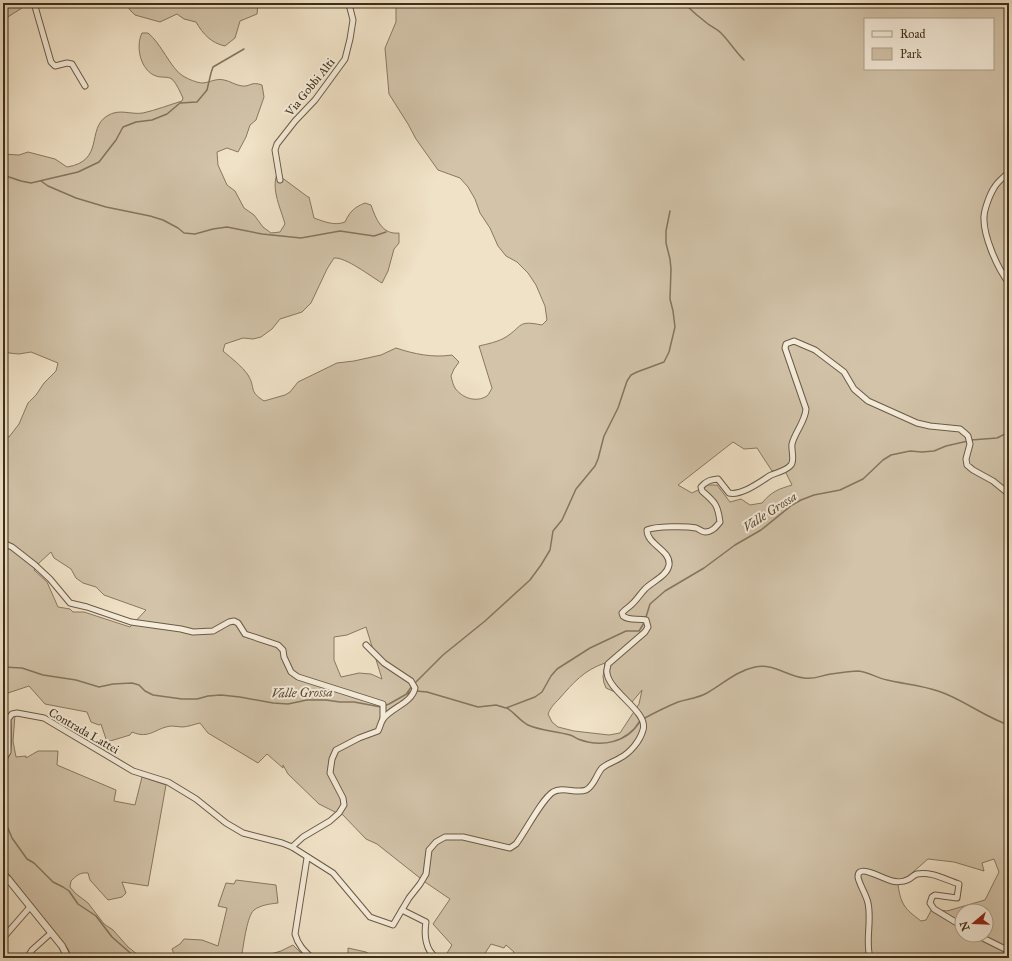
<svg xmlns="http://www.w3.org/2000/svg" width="1012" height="961" font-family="'IM FELL Great Primer',serif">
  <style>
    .green { fill: #d2c3a9; stroke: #887860; fill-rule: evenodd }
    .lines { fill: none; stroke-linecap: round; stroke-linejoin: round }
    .stream { stroke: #84755e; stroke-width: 1.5 }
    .minor-casing { stroke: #6a5b44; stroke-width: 7 }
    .tertiary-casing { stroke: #6a5b44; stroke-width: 8 }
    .minor { stroke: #f5ecdb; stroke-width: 5 }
    .tertiary { stroke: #f5ecdb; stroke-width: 6 }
    .labels { text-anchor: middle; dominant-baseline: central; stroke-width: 4; stroke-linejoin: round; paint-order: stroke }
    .street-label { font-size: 12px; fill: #3e2e18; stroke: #f5ecdb }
    .water-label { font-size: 13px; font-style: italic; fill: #5b4c35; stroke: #f5ecdb }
  </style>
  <rect width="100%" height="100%" fill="#f0e2c7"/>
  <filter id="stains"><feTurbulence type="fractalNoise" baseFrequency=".005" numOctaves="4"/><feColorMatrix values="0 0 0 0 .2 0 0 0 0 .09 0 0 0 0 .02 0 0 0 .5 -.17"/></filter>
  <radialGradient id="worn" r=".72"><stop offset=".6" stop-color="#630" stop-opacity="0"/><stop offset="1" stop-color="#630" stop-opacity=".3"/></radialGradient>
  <g class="green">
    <polygon points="3,3 25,3 22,8 3,20"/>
    <path d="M 126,3 L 256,3 L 258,4 L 257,14 L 240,21 L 235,38 L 225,46 C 211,43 203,34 196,22 L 184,19 L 177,14 L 160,22 L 135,15 L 130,10 Z"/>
    <path d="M 396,3 L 1009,3 L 1009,958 L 510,958 L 514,952 L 506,945 L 504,948 L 491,944 L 482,958 L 444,958 L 452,945 L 433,924 L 450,899 L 425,882 L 377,844 L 366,839 L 342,814 L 341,815 L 319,804 L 288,774 L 283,765 L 283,768 L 267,754 L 258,763 L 208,733 L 200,723 C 195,724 188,727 182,727 C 179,727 175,726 172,726 C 156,727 150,740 132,732 L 130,735 L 107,742 L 101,724 L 99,725 L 91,722 L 87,712 L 45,704 L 29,686 L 5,694 L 3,693 L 3,433 L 9,437 L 19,424 L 28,403 L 36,395 L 44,383 L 56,371 L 58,363 L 31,352 L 19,354 L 9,353 L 3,348 L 3,154 L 19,155 L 28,152 L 55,159 L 67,167 C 105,161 86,129 107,116 C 119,108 131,115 143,113 C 156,110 169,105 182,101 L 183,98 C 180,92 177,84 172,79 C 167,76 161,78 156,76 C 141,71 135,47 142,33 L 148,33 C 161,43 171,69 183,76 C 188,79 197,83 203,83 C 211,82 217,78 224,80 C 230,81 235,85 242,86 C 250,87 251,81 262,85 L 264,97 L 256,120 L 250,125 L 246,137 L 238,152 L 227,148 L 217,152 L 218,165 L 227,185 L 235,191 L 244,208 L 254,215 L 263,227 L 271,233 L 280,232 L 285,224 C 281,209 271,190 277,174 L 308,197 L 309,197 L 314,218 C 325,222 335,226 345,222 C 350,211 355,207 365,203 L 371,205 C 376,219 382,235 399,233 L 399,243 L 394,249 L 388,271 L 382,283 C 370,276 346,257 334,258 L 327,269 L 311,303 L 302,312 L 280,319 L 272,329 L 261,337 L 253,339 L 243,338 L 225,344 L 223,351 C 231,358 242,366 248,375 C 256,388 248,391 264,401 L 285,395 L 290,392 L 298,382 L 337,363 L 354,361 L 381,355 L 396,348 C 414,354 433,358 452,355 L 459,362 L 454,369 L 451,376 C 452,380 453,385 455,388 C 462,398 476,403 487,396 C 489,394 491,390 492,388 L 479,346 C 487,344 498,342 506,337 C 523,326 517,320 542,325 L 547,320 L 545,306 L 536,285 L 528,273 L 517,262 L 506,256 L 498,246 L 490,228 L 480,213 L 475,199 L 468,187 L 460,178 L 438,170 L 416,139 L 408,124 L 389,94 L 385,48 L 396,22 ZM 865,19 L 993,19 L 993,69 L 865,69 ZM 733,442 L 744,449 L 757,448 L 772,471 L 784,469 L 792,485 C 779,489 772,491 762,503 L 750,505 L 741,499 L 730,502 L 717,485 L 708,485 L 692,493 L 678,485 ZM 51,552 L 54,558 L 71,569 L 76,578 L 83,583 L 96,587 L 104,595 L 146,610 L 130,627 L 84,612 L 73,612 L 70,609 L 58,607 L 47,582 L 34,570 L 39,563 ZM 366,627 L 382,679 L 371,674 L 359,673 L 341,677 L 334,660 L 334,637 L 347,635 ZM 605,663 L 603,677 L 604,683 L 606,688 L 615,692 L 627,703 L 632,702 L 642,690 L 639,704 L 620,733 L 609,735 L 574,731 L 558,727 L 552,722 L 548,714 C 551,707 554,704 559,699 C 573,683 584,670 605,663 ZM 928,859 L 954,862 L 984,871 L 982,863 L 994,859 L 999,872 L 985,900 L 947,911 L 932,909 L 926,920 L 921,921 C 905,909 901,905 898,885 ZM 962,911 L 986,911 L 986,935 L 962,935 Z"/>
    <path d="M 15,715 L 13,741 L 16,757 L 26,756 L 26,758 L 38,751 L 58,751 L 57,765 L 116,790 L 114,801 L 135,805 L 142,777 L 166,785 L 148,886 L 122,882 L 126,893 L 122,897 L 108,900 L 90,880 L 88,873 C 80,872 76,876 71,881 L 70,887 L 75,893 L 88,903 L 104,924 L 113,930 L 128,947 L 142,958 L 72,958 L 68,949 L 3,867 L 3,764 C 15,755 11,732 11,719 Z"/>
    <path d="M 236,880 L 276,885 L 278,903 C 269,904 261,905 254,910 C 247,916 244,943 242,953 L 250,958 C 233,958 188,961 174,954 L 172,949 L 180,944 L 184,939 L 202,940 L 218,946 L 227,908 L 218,906 L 226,883 L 234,884 Z"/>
    <polygon points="293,945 306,958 270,958 271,954 281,951"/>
    <polygon points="348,948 366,952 375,958 348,958"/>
  </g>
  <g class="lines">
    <g class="stream">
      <path d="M 686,3 L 686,5 C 693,12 700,18 708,24 C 712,27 717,29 721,33 C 729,41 735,51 744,60"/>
      <polyline points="3,175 21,181 31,183 78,172 99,162 116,140 123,127 136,122 152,120 167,114 180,103 197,102 207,90 211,73 213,67 244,49"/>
      <polyline points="41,181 48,186 76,198 106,207 150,216 163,220 178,228 184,233 195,234 213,229 227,227 262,234 301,238 340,231 374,236 386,232"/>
      <polyline points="971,440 997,438 1009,432"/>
      <polyline points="646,617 650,604 665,591 704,568 735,545 761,530 792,505 801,500 814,495 840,490 863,479 883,460 891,455 910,451 922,452 934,451 946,446 968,441"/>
      <polyline points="3,667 22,668 43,675 76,680 99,687 113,684 132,683 139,685 145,691 153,695 182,699 197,699 208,696 221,695 240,697 273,703 288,704 307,700 326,700 340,702 354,702 381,707 389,704 412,691"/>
      <polyline points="416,682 443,655 485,621 530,580 541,565 550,550 553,531 562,520 576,489 595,466 598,459 604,436 618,408 627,381 631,375 637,372 664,362 669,352 675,327 673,311 670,299 671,269 670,259 666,243 666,231 670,211"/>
      <polyline points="416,691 427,692 478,707 496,705 506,708 535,697 542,692 551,676 557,669 590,648 626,631 639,631 644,623"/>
      <polyline points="407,693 412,686"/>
      <path d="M 507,708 C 515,713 520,721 528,725 C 541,731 557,731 570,735 C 573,736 576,738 578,739 C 601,748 627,743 640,721"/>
      <path d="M 643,719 C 654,713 666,707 678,702 C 688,699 698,698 707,693 C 723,684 736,671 755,667 C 773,663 787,676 804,678 C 814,680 822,675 831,674 C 840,673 850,671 858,671 C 869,672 877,678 887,680 C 904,684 921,685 938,691 C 963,699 984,717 1009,725"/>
      <polyline points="3,816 12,838 27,859 34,863 53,882 63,887 69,891 78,904 96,916 112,937 136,958"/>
    </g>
    <g class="minor-casing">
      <g id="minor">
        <polyline points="34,3 51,62 55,66 67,63 72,64 85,86"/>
        <path d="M 1009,172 C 1004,177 997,182 994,188 C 990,194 984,210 984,217 C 983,235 997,268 1009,283"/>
        <polyline points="280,180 275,150 277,144 295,121 315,100 345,59 350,39 353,20 350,8 347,3"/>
        <polyline points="3,543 12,547 35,565 50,579 70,603 87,607 131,622 181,629 193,632 213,631 229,622 234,621 238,623 245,634 278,645 283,650 284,657 291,672 298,677 383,704 383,719"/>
        <path d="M 3,760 L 8,752 L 8,719 L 12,714 L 17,713 L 44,718 L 133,771 L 168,782 L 196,799 L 226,823 L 243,833 L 282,843 L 292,847 L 333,873 L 370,917 L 393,925 L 409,898 L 420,884 L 426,874 L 429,850 L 436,842 L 445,837 L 463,837 L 510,848 L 516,844 C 526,831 541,800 553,792 C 563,786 576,794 586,790 C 594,786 596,775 602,768 C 608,763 614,762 620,758 C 630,753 640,741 643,730 C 649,712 609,692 607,673 C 606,670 608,667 608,664 L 645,632 L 648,627 L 646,620 C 638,618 629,621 623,616 L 622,613 C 625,609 628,608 631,605 C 637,600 640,594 645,589 C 653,581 667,576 669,565 C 671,550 647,545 647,530 C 655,526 687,526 696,528 C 699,529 702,532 705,532 C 712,532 716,527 720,522 C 718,505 715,502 702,491 L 701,487 C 706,481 710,480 718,479 L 729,493 C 742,496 761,481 771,475 C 777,473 787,470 791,465 C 795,460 791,450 792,444 C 795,432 805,422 806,409 L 785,348 L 786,344 L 794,341 L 815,350 L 844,372 L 854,389 L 868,401 L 917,423 L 930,426 L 960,429 L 966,434 L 968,436 L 970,444 L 966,459 L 967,465 L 973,470 L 993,481 L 1009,494"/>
        <path d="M 292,847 L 303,837 L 330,821 L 339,813 L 344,805 L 343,798 L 330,773 L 332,759 L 336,750 L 359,738 L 378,731 C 380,727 381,722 383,719 C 392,707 412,703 415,688 L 411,681 L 384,663 L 366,645"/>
        <path d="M 307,858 L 295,934 C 298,945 304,951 312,958"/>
        <polyline points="3,883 8,879"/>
        <path d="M 402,910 L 426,922 C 424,934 425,951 437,958"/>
        <polyline points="977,935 1009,951"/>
        <polyline points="3,938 30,907"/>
        <polyline points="27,958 32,950 51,933"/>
        <path d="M 870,958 C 865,940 872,922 868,903 C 866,894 859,884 858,877 C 858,875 858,873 860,872 C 865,868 884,879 892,881 C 896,882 903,882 907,880 C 911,879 913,875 917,874 C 931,871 946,880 959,884 L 957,898 L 935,895 L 932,897 L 930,903 L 934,909 L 962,926"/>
      </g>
    </g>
    <g class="tertiary-casing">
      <polyline id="tertiary" points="3,874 8,879 62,946 68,958"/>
    </g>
    <use href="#minor" class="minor"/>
    <use href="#tertiary" class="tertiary"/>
  </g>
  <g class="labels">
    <g class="street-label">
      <text transform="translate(310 87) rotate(-51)">Via Gobbi Alti</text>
      <text transform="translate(84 731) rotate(30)">Contrada Lattei</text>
    </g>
    <g class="water-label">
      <text transform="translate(770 512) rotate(-33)">Valle Grossa</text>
      <text transform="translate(302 693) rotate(-1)">Valle Grossa</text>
    </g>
  </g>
  <rect width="1012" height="961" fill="none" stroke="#f0e2c7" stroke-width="16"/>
  <rect x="4" y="4" width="1004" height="953" fill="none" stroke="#3e2e18" stroke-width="2"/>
  <rect x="8" y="8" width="996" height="945" fill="none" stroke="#3e2e18"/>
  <rect x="864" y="18" width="130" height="52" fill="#f5ecdb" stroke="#aca08d"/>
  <rect x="872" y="31" width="20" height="6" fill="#f5ecdb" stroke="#aca08d"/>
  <text x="900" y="38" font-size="12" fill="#3e2e18">Road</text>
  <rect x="872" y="48" width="20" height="12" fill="#d2c3a9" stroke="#aca08d"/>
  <text x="900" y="58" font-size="12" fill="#3e2e18">Park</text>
  <g transform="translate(974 923) rotate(251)"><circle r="19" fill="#f5ecdb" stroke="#aca08d"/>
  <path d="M0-3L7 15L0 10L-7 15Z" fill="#8f2418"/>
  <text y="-6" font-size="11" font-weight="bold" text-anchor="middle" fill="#3e2e18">N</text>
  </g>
  <rect width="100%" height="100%" filter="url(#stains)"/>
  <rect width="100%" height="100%" fill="url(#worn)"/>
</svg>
